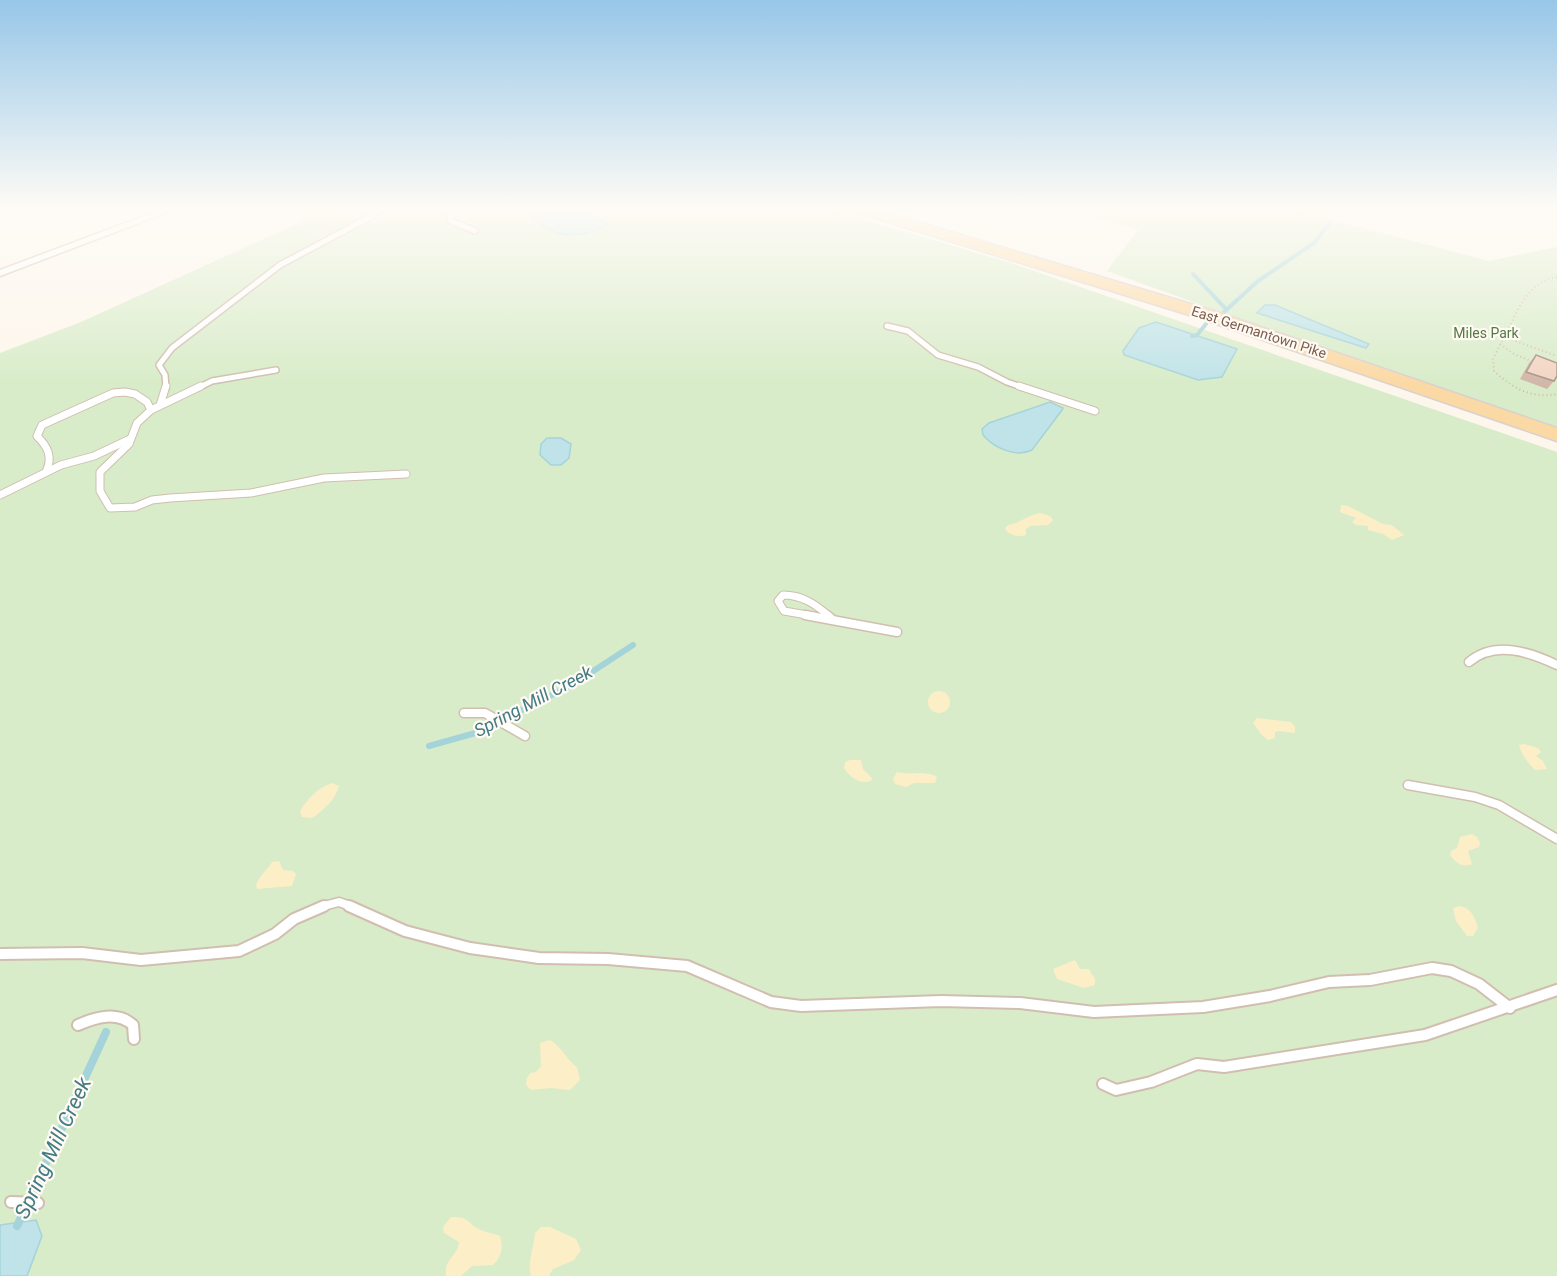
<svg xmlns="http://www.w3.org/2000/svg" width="1557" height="1276" font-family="Roboto,sans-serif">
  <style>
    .green { fill: #d8ecc9 }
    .sand { fill: #fcefc7 }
    .water { fill: #bfe3e8; stroke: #a5d3da; stroke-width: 1.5 }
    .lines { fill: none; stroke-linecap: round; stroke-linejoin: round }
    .stream-far2 { stroke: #a5d3da; stroke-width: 4 }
    .stream-far1 { stroke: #a5d3da; stroke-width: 6 }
    .stream { stroke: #a5d3da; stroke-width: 8 }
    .service-far3-casing { stroke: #d1beb0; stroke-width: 8 }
    .service-far2-casing { stroke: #d1beb0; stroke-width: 9 }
    .service-far1-casing { stroke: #d1beb0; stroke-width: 11 }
    .service-casing { stroke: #d1beb0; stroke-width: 14 }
    .minor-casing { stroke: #d1beb0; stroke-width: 3 }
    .primary-casing { stroke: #dad1cd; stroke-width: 3 }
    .path { stroke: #d9b8a5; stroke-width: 2; stroke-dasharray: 1 3; stroke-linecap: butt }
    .service-far3 { stroke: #fff; stroke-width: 5 }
    .service-far2 { stroke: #fff; stroke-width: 7 }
    .service-far1 { stroke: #fff; stroke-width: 8 }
    .service { stroke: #fff; stroke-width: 10 }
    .minor { fill: #fff; fill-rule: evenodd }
    .primary { fill: #fbd9a5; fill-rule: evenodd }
    .wall { fill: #d1b7a8 }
    .building { fill: #f3d5c3; stroke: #aa9588; stroke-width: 1.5 }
    .labels { text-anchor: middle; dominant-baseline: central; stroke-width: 4.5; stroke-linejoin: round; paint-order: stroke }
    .far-street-label { font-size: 14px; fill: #7a5c4d; stroke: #fffaf3 }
    .far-park-label { font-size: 14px; fill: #537a41; stroke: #fffaf3 }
    .water-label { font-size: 18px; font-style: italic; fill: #437c86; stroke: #fffaf3 }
    .near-water-label { font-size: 21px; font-style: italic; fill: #437c86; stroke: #fffaf3 }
  </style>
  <rect width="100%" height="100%" fill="#fdf6ec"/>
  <g class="green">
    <polygon points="334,207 822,207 1014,264 1557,452 1557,1276 0,1276 0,353 81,322"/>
    <polygon points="1060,207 1282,207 1489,261 1557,247 1557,433 1107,271 1138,230"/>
  </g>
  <g class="sand">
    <polygon points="1341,505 1348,506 1383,524 1392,525 1404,535 1392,540 1383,534 1368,530 1368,526 1356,525 1352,522 1356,518 1340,512"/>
    <path d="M 1040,513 L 1050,516 L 1053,520 L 1048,525 L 1030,526 L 1026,529 L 1026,535 C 1019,537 1013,536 1007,532 L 1005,528 L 1008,525 C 1020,523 1028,515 1040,513 Z"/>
    <circle cx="939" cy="702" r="11"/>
    <polygon points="1257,718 1291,722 1295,727 1295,733 1279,731 1275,732 1275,738 1268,740 1261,734 1253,723"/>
    <path d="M 1524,744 L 1538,748 L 1541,752 L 1536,756 L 1543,761 L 1547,769 L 1535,770 C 1530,765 1520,753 1519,745 Z"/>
    <path d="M 850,760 L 861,760 L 863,769 L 872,778 L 871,781 C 861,785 849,777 844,768 L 845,762 Z"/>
    <path d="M 897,772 C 910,776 926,770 937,777 L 935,783 L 914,783 L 906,787 L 895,784 L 893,779 Z"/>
    <path d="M 331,783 L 339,786 C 335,800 324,810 312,818 L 302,817 L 300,811 C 308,798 317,789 331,783 Z"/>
    <path d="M 1472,834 L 1477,837 L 1480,843 L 1479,847 L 1468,851 L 1472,864 C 1462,868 1456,863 1450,855 L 1451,851 L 1457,848 L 1460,837 Z"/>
    <path d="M 279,861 L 283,870 L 293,871 L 296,874 L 292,886 L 257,889 L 256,885 C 259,876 267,870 272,862 Z"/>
    <path d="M 1459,906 C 1471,908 1474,916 1478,927 L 1473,936 L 1467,936 L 1456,921 L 1453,908 Z"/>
    <polygon points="1075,960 1080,969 1089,969 1095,979 1095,985 1084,988 1057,979 1053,969"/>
    <path d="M 550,1040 C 561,1046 566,1059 577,1067 L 580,1080 L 570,1090 L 551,1088 L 531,1090 L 526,1085 L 527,1078 L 530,1073 L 536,1072 L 541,1066 L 540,1043 Z"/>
    <path d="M 451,1217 C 473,1217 467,1225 481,1230 C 487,1233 493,1233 500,1236 C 503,1248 502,1256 493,1265 L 472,1266 L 461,1276 L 446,1276 C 444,1258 458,1256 459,1242 L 444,1233 L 443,1227 Z"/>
    <path d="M 541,1227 L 550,1227 L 576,1239 L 581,1250 L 574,1260 L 553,1269 L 549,1276 L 531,1276 C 527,1263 534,1247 535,1233 Z"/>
  </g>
  <g class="water">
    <path d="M 512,207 C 540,207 584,209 608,224 C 594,235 564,239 548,229 C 535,222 529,209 512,207 Z"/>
    <polygon points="1265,305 1275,305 1369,344 1366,348 1257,313"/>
    <polygon points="1156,322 1237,349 1222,377 1198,380 1124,355 1123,351 1139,328"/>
    <path d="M 1050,402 L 1063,408 L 1062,410 L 1032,450 C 1016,458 994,448 983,435 L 982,429 L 989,423 Z"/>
    <polygon points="547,438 561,438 571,444 569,458 561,465 551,465 540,455 541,444"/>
    <polygon points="36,1220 42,1236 27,1276 0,1276 0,1225"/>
  </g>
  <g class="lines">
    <g class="stream-far2">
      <polyline points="1193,274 1226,309"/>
      <polyline points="1224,312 1258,281 1314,243 1330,222"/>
      <polyline points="1192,336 1197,335 1206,324"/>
    </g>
    <polyline class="stream-far1" points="429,746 479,732 575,683 633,645"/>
    <polyline class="stream" points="17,1226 106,1032"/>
    <g class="service-far3-casing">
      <g id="service-far3">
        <polyline points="448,207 451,221 475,231"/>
        <polyline points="887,326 908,331 938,355 978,367 1007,382 1024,388"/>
        <polyline points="166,388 165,375 159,365 172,348 280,265 372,216 383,207"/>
        <polyline points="198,388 212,381 276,370"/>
      </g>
    </g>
    <g class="service-far2-casing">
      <g id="service-far2">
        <polyline points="201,386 151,410 137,423 129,444 100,472 100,491 110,508 135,507 152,500 170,498 251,493 324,478 406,474"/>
        <polyline points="1019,386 1095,411"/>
        <polyline points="160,405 166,386"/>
        <path d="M 46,472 C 53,457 48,447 37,436 L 42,425 L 113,393 L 125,392 L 135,394 L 147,402 L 151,410"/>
        <polyline points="0,495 61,465 94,456 130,439"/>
        <path d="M 813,616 L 784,611 L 778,601 L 783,595 C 802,595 815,604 829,616"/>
      </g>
    </g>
    <g class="service-far1-casing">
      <g id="service-far1">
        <polyline points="805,615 897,632"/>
        <polyline points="827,615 833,620"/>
        <path d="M 1469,662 C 1495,640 1530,652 1557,665"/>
        <polyline points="464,713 485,713 525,736"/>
        <polyline points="1408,785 1475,797 1499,805 1557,839"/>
        <polyline points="320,907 339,902 353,907"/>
      </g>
    </g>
    <g class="service-casing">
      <g id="service">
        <polyline points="349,906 405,931 470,948 539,958 608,959 687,966 771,1002 801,1006 941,1001 1020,1003 1094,1012 1203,1007 1270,996 1329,982 1370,980 1432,968 1451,971 1479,984 1510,1008"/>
        <polyline points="0,954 82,953 141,960 239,951 275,934 294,919 324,906"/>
        <path d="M 78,1025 C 96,1017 117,1011 133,1025 L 134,1039"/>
        <polyline points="1103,1084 1116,1090 1151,1082 1197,1064 1224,1067 1425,1035 1557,990"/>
        <polyline points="11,1202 38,1203"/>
      </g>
    </g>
    <g class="minor-casing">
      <g id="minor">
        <polygon points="168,207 181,207 0,276 0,270"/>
        <polygon points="276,207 288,207 292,210 287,213"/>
        <polygon points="892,207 902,207 889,218 883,218 883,214"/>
      </g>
    </g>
    <g class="primary-casing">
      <polygon id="primary" points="847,207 868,207 1211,310 1557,428 1557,441 1199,318 849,210"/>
    </g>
    <g class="path">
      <path d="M 1557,277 C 1525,283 1518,312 1504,337 L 1557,356"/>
      <path d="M 1504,337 L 1493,359 L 1494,371 C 1512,388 1532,399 1557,394"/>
      <polyline points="1500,344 1514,354 1533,362"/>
    </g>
    <use href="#service-far3" class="service-far3"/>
    <use href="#service-far2" class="service-far2"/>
    <use href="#service-far1" class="service-far1"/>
    <use href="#service" class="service"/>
    <use href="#minor" class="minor"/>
    <use href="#primary" class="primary"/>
  </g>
  <polygon class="wall" points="1536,355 1554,381 1547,389 1520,379 1529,363"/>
  <polygon class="building" points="1536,355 1557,363 1557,376 1554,381 1526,372"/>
  <linearGradient id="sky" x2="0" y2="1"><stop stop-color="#97c7e8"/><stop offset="0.54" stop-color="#fefbf6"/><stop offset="1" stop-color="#fefbf6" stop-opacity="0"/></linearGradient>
  <rect width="1557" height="385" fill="url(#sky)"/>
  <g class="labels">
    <g class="far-street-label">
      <text transform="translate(1259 332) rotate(18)">East Germantown Pike</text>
    </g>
    <g class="far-park-label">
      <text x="1486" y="333">Miles Park</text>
    </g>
    <g class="water-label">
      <text transform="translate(533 701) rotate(-28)">Spring Mill Creek</text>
    </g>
    <g class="near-water-label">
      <text transform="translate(53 1148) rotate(-65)">Spring Mill Creek</text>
    </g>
  </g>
</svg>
